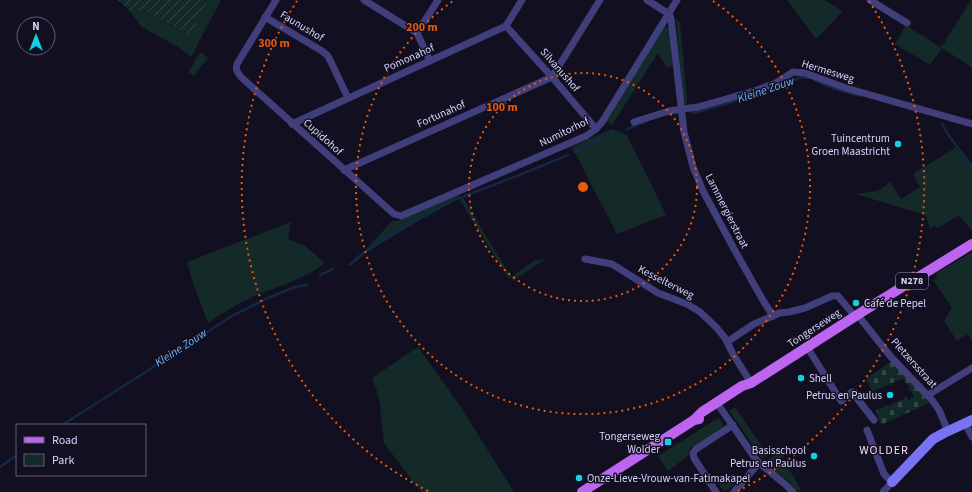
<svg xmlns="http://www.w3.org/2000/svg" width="972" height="492" font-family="'Source Sans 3',sans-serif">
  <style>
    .green { fill: #132a29 }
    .cemetery { fill: url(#cemetery-stones) }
    .garden { fill: url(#garden-furrows) }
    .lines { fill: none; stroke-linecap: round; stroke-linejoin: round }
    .stream { stroke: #142746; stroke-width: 2.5 }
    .street { stroke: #413f7b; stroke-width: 7 }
    .secondary { stroke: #7773f2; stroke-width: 10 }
    .primary { stroke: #bd64f1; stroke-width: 10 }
    .ring { fill: none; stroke: #e8590c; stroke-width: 2; stroke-dasharray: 2 4 }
    .poi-dot { fill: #15cfe5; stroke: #120f21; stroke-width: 1.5 }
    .labels { text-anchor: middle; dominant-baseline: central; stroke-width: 3; stroke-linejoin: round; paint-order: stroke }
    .shield { fill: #120f21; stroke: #9d98ba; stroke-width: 1 }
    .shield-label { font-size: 10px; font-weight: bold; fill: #d8d3fb }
    .street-label { font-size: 11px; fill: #d8d3fb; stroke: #120f21 }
    .poi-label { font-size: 11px; fill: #d8d3fb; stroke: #120f21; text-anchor: end }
    .water-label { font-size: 12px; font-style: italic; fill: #6bb2f1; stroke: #120f21 }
    .neighbourhood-label { font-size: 12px; letter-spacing: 1px; fill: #fbd5ed; stroke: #120f21 }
    .centre { fill: #e8590c; stroke: #120f21; stroke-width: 2 }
    .ring-label { font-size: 12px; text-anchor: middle; font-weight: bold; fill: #e8590c; stroke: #120f21; stroke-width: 3; stroke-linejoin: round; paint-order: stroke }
  </style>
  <defs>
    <pattern id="cemetery-stones" width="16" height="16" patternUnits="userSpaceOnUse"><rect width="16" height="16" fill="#132a29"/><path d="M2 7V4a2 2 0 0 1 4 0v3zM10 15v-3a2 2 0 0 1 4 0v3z" fill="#354849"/></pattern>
    <pattern id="garden-furrows" width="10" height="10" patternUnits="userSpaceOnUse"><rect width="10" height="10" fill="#132a29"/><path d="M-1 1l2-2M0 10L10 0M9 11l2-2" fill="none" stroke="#354849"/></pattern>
  </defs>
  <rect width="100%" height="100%" fill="#120f21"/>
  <g class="green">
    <polygon points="208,0 221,0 191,57 178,47 142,27 130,11 144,10 180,31 200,15"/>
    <polygon points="787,0 824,0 843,11 816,39"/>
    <polygon points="971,0 972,0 972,68 964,62 942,48 930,65 895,44 906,25 940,47 944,43"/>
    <polygon points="676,18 680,23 687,100 686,105 683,100"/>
    <polygon points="664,26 670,29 673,65 667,68 658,53 612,125 605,121"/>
    <polygon points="200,52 208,58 194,76 188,73"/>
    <polygon points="611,129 627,135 666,215 617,234 572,147"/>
    <polygon points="957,147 972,165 972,231 959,215 938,228 935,226 930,228 925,215 856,194 877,191 878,191 890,182 901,199 920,187 913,174 927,165"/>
    <polygon points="455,196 462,196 511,277 535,260 548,259 542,261 513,281 511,277 509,279 458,197 402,229 357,259 393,220 397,221"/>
    <path d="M 291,222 L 288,239 L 305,246 L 324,262 L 323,264 C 306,279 272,288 250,298 C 235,305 222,314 208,323 L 193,283 L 187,262 Z"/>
    <polygon points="972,252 972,341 968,334 957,341 944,321 952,308 933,280 937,278 935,274"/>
    <polygon points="418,347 460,406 514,492 421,492 384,443 380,405 377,391 372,378"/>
    <polygon points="735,407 768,455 765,457 761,457 730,412 730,410"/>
    <polygon points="718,418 719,418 723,424 723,427 692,447 690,449 688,456 668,471 658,456"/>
    <polygon points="786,448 788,451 783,454 784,457 779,460 785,469 788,467 801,490 798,491 787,480 787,479 785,477 784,478 768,465 768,460"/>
    <polygon points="731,476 735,483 729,490 724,491 718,484"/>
  </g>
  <polygon class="cemetery" points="893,360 929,403 881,425 876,410 881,408 883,409 883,408 886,406 886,407 886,406 889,405 890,406 890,405 893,403 893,404 893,403 896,402 897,403 897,402 900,400 900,401 900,400 903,399 904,400 904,398 906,397 908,400 914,397 911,390 908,391 909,388 911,388 909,387 908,384 909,383 908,384 905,383 903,379 900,380 899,379 899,380 896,381 895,381 895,382 893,383 892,382 892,383 889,384 889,383 888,385 886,386 885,385 885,386 882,387 882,386 882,388 879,389 878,388 878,389 875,390 874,391 872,392 866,379"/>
  <polygon class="garden" points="118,0 208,0 190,36 144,10 130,11"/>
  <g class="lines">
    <g class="stream">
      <polyline points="814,80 835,89 861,96"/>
      <polyline points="693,113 756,95 799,78 803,77 808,78"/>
      <polyline points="942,124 949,136 972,166"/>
      <polyline points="627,129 647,121"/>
      <polyline points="574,152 618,132"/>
      <polyline points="464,196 512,178 568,155"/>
      <polyline points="349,265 351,264 363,253 414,222 458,198"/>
      <polyline points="320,275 333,269"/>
      <polyline points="62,425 141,375 232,316 268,298 295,287 307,285"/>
      <polyline points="0,467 17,455"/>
    </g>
    <g class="street">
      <path d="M 276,0 L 237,64 C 235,70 238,73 242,78 L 394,214 L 401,216 L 586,136 L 596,129 L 602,122 L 677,0"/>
      <polyline points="364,0 417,33 430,61"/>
      <polyline points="647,0 669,14 671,18 684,132 693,167 703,191 734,249 764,302 773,316"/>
      <polyline points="870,0 907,23"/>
      <polyline points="265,17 322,51 327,55 330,60 348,98"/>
      <polyline points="506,26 552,77 596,129"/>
      <polyline points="417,33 438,0"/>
      <polyline points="634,122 669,111 698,107 754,91 776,83 793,72 805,73 846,88 972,124"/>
      <polyline points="292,124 506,26 522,0"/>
      <polyline points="344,170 552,77 600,0"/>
      <polyline points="585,259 612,264 658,293 687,304 700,312 716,327 725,338 733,354 751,383"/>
      <polyline points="727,342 754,324 773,316 779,313 789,312 805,308 832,296 838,296 853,314 860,318 891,357 932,400 939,410 948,431"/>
      <polyline points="807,347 841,401 852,392 874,420"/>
      <polyline points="928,395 972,368"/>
      <polyline points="717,403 757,461 786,485 793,492"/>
      <polyline points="965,423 972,437"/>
      <polyline points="867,430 884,474 892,482 883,492"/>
      <polyline points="716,492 694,458 693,453 696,449 733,425"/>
      <polyline points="734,492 759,463"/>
    </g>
    <polyline class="secondary" points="892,482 933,439 944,433 972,420"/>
    <g class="primary">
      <polyline points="694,420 702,412 742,386 751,383 865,310 972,244"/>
      <polyline points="582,492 694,420 699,419"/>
    </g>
  </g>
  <g class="ring">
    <circle cx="583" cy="187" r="114"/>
    <path d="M713 1A227 227 0 1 1 453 1"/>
    <path d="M428 491A341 341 0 0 1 297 1M869 1A341 341 0 0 1 738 491"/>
  </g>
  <g class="poi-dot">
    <circle cx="898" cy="144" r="4"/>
    <circle cx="856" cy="303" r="4"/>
    <circle cx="801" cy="378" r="4"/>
    <circle cx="890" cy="395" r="4"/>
    <rect x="664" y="438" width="8" height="8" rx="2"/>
    <circle cx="814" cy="456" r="4"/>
    <circle cx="579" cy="478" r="4"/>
  </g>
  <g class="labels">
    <rect class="shield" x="896" y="273" width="32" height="16" rx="3"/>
    <g class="shield-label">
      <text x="912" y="281">N278</text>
    </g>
    <g class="street-label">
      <text transform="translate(302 26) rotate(31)">Faunushof</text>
      <text transform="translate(409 58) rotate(-24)">Pomonahof</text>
      <text transform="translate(560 70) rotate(49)">Silvanushof</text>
      <text transform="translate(828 71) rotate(17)">Hermesweg</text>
      <text transform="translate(441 114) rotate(-24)">Fortunahof</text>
      <text transform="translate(564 132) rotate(-26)">Numitorhof</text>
      <text transform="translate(323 137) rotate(42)">Cupidohof</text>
      <text transform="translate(727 211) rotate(63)">Lammergierstraat</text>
      <text transform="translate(666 282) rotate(27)">Kesselterweg</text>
      <text transform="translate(814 328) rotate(-33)">Tongerseweg</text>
      <text transform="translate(914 363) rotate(48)">Pletzersstraat</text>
    </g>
    <g class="poi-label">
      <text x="890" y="138">Tuincentrum<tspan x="890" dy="13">Groen Maastricht</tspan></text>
      <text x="864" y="303" text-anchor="start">Café de Pepel</text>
      <text x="809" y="378" text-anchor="start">Shell</text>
      <text x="882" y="395">Petrus en Paulus</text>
      <text x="660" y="436">Tongerseweg<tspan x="660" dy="13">Wolder</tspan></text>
      <text x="806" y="450">Basisschool<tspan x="806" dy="13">Petrus en Paulus</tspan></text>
      <text x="587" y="478" text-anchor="start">Onze-Lieve-Vrouw-van-Fatimakapel</text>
    </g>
    <g class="water-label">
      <text transform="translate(766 90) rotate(-19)">Kleine Zouw</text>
      <text transform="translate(181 348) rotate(-33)">Kleine Zouw</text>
    </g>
    <g class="neighbourhood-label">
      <text x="884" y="450">WOLDER</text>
    </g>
  </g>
  <circle cx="583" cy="187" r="6" class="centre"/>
  <g class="ring-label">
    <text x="422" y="31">200 m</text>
    <text x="274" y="47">300 m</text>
    <text x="502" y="111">100 m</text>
  </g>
  <rect x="16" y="424" width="130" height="52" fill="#120f21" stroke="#615d78"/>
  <rect x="24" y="437" width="20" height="6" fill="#bd64f1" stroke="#615d78"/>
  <text x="52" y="444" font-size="12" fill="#d8d3fb">Road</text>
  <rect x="24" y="454" width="20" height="12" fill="#132a29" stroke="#615d78"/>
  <text x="52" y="464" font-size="12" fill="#d8d3fb">Park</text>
  <g transform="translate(36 36)"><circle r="19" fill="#120f21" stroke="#615d78"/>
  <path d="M0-3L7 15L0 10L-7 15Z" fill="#15cfe5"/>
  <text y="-6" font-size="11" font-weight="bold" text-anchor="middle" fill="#d8d3fb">N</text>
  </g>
</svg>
